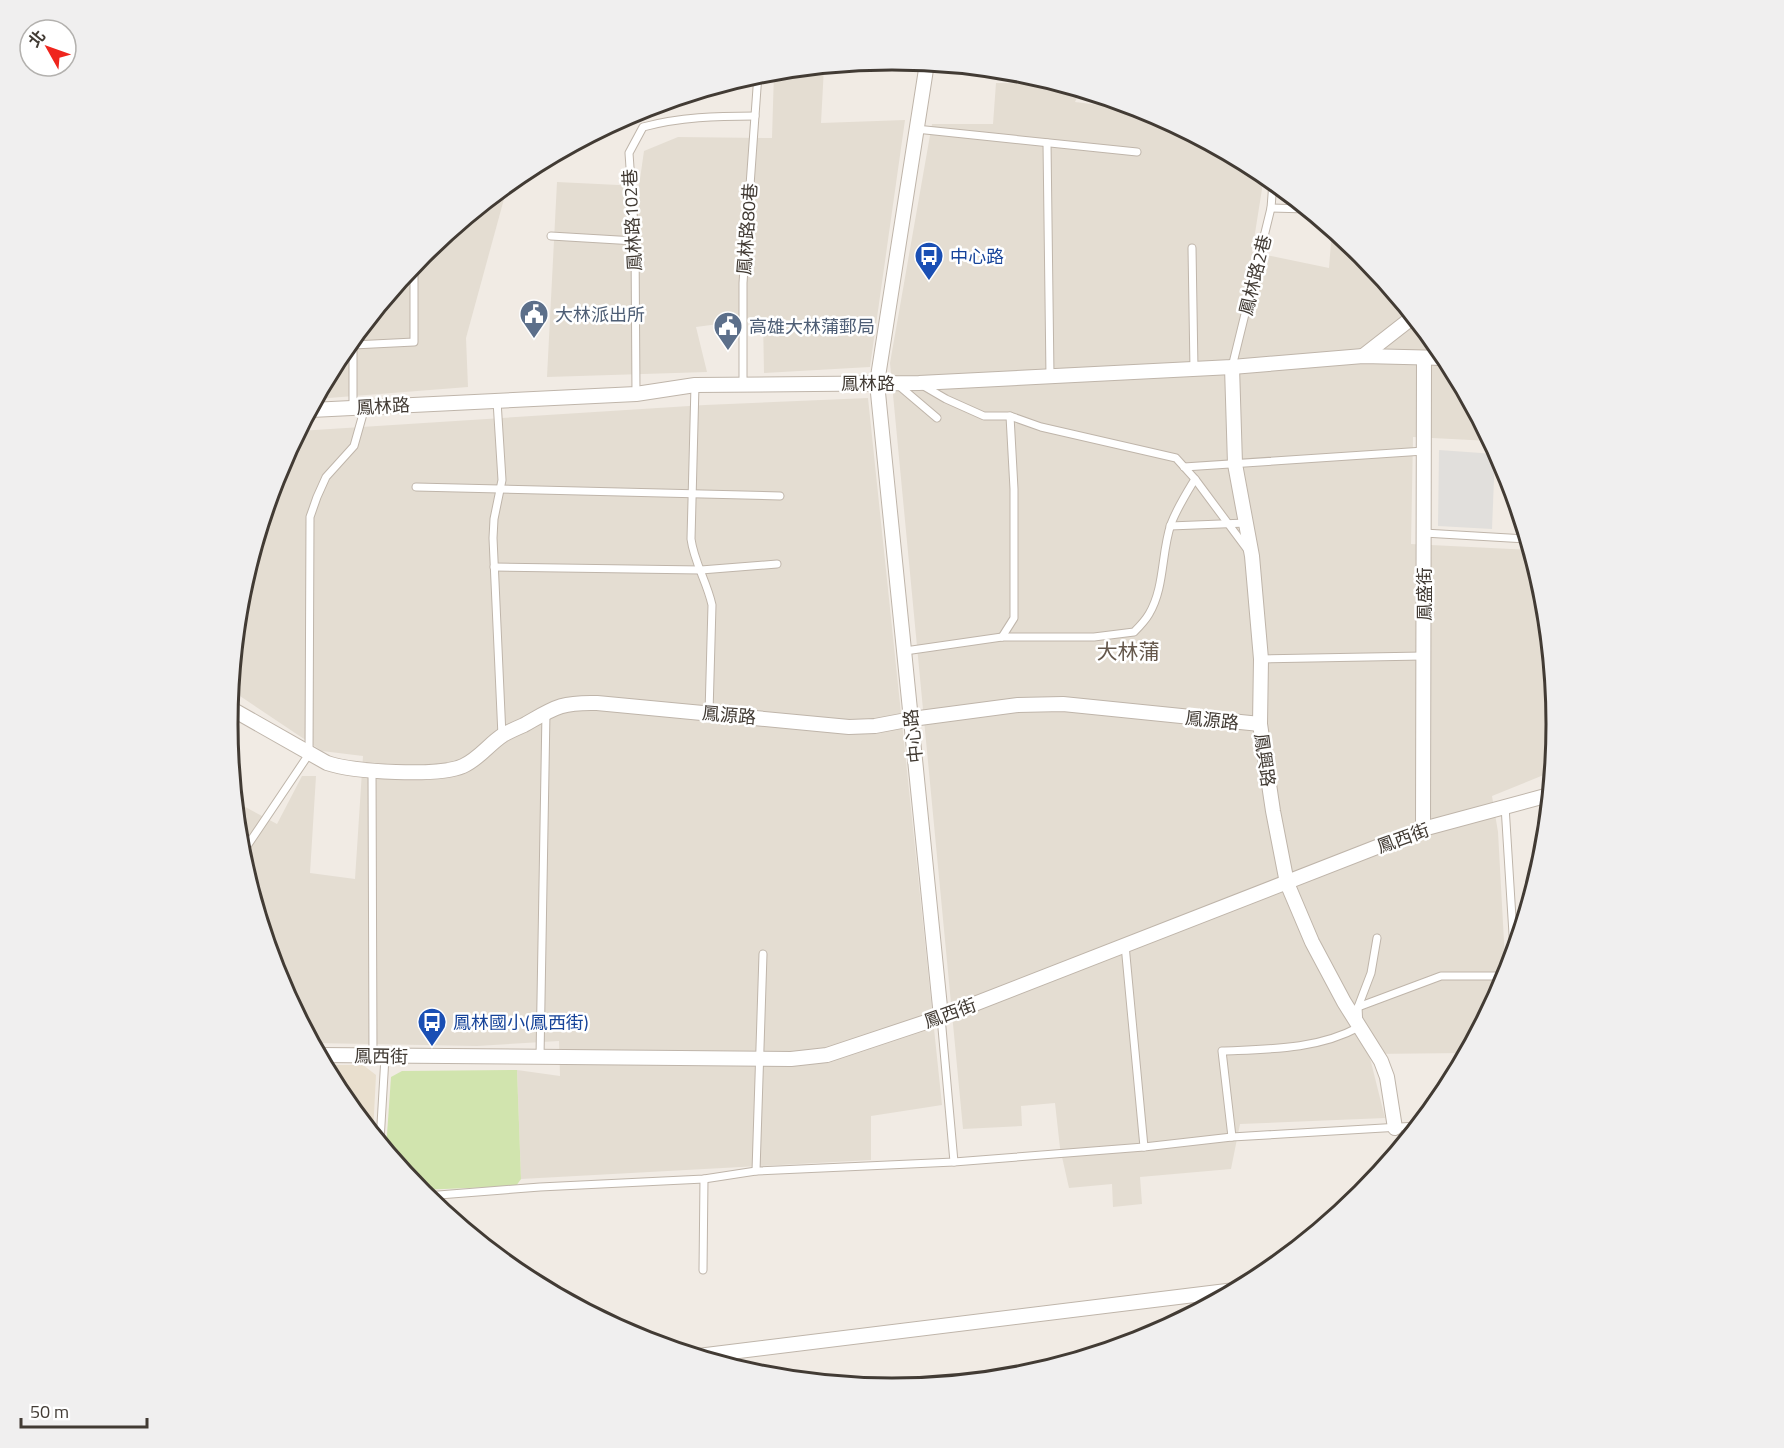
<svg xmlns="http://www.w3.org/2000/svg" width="1784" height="1448" font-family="'Titillium Web','Noto Sans TC',sans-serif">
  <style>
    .residential { fill: #e4ddd2 }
    .education { fill: #e9dfce }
    .green { fill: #d1e4ae }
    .parking { fill: #e1dfdc }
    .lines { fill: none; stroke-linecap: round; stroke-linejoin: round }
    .lane-casing { stroke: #bfb5aa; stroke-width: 9 }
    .street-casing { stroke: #bfb5aa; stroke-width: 16 }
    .lane { stroke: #fff; stroke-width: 7 }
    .street { stroke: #fff; stroke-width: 14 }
    .labels { text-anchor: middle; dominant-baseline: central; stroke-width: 5; stroke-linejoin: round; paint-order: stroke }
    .street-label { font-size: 18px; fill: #423b34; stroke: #fff }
    .transit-label { font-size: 18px; fill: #164399; stroke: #fff; text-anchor: start }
    .service-label { font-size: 18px; fill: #4e5e75; stroke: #fff; text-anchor: start }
    .quarter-label { font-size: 21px; fill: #65584c; stroke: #fff }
    .rim { fill: none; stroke: #423b34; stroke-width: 3 }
  </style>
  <rect width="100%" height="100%" fill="#f1ebe4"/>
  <g class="residential">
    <polygon points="824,67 821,123 905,120 870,367 764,373 763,318 696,327 707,372 547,377 557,182 639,186 644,151 678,137 772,138 774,72"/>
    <polygon points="996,83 1057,84 1080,91 1075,102 1116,107 1117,102 1146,111 1261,172 1262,189 1252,252 1329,268 1332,230 1362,255 1444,355 1490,441 1413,437 1411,544 1530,550 1543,595 1556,724 1551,772 1492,796 1498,832 1506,978 1466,1053 1369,1054 1385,1118 1240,1124 1231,1169 1140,1177 1142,1204 1113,1207 1112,1184 1069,1188 1060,1148 1055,1103 1021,1106 1022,1126 963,1129 890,363 932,124 993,124"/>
    <polygon points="505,187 507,188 466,338 468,387 316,399 340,355 423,254"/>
    <polygon points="868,398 942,1105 871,1116 871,1160 521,1179 517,1070 560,1076 559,1041 477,1046 313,1043 278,978 241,853 236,802 277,824 302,776 316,776 310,873 355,879 363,756 322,751 231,690 241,594 279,470 299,431 705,405"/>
  </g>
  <polygon class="education" points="325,1065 363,1065 376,1075 373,1133 340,1093"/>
  <polygon class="green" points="517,1070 521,1179 516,1186 420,1190 386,1149 391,1077 402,1071"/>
  <polygon class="parking" points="1439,450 1495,454 1492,529 1438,526"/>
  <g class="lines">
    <g class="lane-casing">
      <g id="lane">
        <polyline points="916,129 1137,152"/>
        <polyline points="1047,143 1050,376"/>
        <polyline points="1271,208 1307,209"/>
        <polyline points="551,236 635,241"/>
        <polyline points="1192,248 1194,369"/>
        <polyline points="349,344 353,345 353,407"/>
        <polyline points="353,345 414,342 414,265"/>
        <polyline points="1232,367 1271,208 1273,182"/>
        <polyline points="743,384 743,283 758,74"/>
        <polyline points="897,384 937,418"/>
        <path d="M 695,385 L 691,539 C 694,562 707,582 712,605 L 709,713"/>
        <polyline points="922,385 946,399 984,416 1010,416 1041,427 1176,458 1195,479 1247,549"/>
        <path d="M 636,394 L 635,241 L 629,153 L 643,127 C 680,117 717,116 755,116"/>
        <polyline points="497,401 502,480 494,519 493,538 502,736"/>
        <polyline points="1184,467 1424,451"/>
        <polyline points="416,487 780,496"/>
        <polyline points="1170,526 1246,523"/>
        <polyline points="1424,533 1527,539"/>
        <polyline points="494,567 701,570 777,564"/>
        <polyline points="1002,637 1014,618 1014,489 1010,416"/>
        <path d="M 905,651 L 1002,637 L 1094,637 L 1134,632 C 1139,627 1145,621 1149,614 C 1165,587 1161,553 1171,524 C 1177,508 1186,494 1195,479"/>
        <polyline points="1261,659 1423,656"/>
        <polyline points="372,770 373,1056"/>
        <polyline points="1505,806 1514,950"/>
        <polyline points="241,855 309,754 310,517 317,497 326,477 354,446 365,407"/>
        <polyline points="1125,945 1144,1147"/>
        <polyline points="1358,1007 1441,976 1506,976"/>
        <polyline points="941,1017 954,1162"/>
        <polyline points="540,1057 546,712"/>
        <path d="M 1232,1137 L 1222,1051 C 1267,1049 1317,1050 1359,1027 L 1358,1007 L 1371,973 L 1377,938"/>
        <polyline points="380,1141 385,1057"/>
        <polyline points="756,1171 763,954"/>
        <polyline points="426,1196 540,1187 704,1179 756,1171 954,1162 1144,1147 1232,1137 1417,1126"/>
        <polyline points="703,1270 704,1179"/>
      </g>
    </g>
    <g class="street-casing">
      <g id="street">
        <polyline points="927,63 877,383 941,1017"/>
        <polyline points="1363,356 1413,317"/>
        <polyline points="1232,367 1235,464 1252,556 1261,659 1260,724 1273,811 1287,883 1312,942 1344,1002 1381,1061 1387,1077 1395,1128"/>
        <polyline points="311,410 636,394 695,385 919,383 1232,367 1363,356 1445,358"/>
        <path d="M 230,708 L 327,763 C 354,772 438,777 463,766 C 479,759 489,744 503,735 C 510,731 517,728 524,725 C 554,708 560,702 597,703 L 849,727 L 875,726 L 912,719 L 1018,705 L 1063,704 L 1260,724"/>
        <polyline points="1423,829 1424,358"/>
        <polyline points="319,1055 791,1059 827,1055 941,1017 1423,829 1549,795"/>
        <polyline points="698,1356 1235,1290"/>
      </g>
    </g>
    <use href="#lane" class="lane"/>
    <use href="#street" class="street"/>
  </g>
  <defs>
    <g id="bus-pin" transform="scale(1.5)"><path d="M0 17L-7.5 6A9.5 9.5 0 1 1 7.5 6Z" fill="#1a4fb4" stroke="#fff"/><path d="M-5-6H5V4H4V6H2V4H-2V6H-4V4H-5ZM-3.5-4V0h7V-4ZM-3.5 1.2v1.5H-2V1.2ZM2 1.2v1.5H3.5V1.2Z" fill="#fff"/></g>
    <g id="civic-pin" transform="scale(1.5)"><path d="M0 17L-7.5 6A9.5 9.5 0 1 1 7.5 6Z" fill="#5c6f8a" stroke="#fff"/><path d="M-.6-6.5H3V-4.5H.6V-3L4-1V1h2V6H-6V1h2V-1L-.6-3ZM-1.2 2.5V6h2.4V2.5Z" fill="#fff"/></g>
  </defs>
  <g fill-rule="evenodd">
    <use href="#bus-pin" x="929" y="256"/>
    <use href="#civic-pin" x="534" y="314"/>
    <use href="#civic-pin" x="728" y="326"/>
    <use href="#bus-pin" x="432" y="1022"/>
  </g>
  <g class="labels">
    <g class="street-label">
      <text transform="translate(632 220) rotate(-93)">鳳林路102巷</text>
      <text transform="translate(747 229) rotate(-86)">鳳林路80巷</text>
      <text transform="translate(1255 275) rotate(-76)">鳳林路2巷</text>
      <text x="868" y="383">鳳林路</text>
      <text transform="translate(383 406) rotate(-3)">鳳林路</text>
      <text transform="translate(1424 594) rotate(-90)">鳳盛街</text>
      <text transform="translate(729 715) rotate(5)">鳳源路</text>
      <text transform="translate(1212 720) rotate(6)">鳳源路</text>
      <text transform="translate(913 736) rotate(-96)">中心路</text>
      <text transform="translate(1265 760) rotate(82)">鳳興路</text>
      <text transform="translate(1403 838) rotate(-20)">鳳西街</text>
      <text transform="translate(950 1013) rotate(-20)">鳳西街</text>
      <text transform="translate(381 1056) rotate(1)">鳳西街</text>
    </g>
    <g class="transit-label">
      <text x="950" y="256">中心路</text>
      <text x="453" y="1022">鳳林國小(鳳西街)</text>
    </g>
    <g class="service-label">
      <text x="555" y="314">大林派出所</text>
      <text x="749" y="326">高雄大林蒲郵局</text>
    </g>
    <g class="quarter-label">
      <text x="1128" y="651">大林蒲</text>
    </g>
  </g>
  <path d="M0 0H1784V1448H0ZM238 724a654 654 0 1 1 1308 0a654 654 0 1 1-1308 0Z" fill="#f0efef" fill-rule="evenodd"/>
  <path class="rim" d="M238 724a654 654 0 1 1 1308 0a654 654 0 1 1-1308 0Z"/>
  <g transform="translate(48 48) rotate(310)"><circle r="28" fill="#ffffff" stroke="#b3b1ae" stroke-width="1.5"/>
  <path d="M0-4.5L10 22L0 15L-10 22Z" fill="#ef251d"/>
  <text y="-9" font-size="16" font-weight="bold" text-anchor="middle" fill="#423b34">北</text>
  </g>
  <path d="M21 1418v9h126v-9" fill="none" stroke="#423b34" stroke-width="3"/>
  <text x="30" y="1418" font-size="18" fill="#423b34" stroke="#ffffff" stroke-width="4.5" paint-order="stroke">50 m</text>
</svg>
